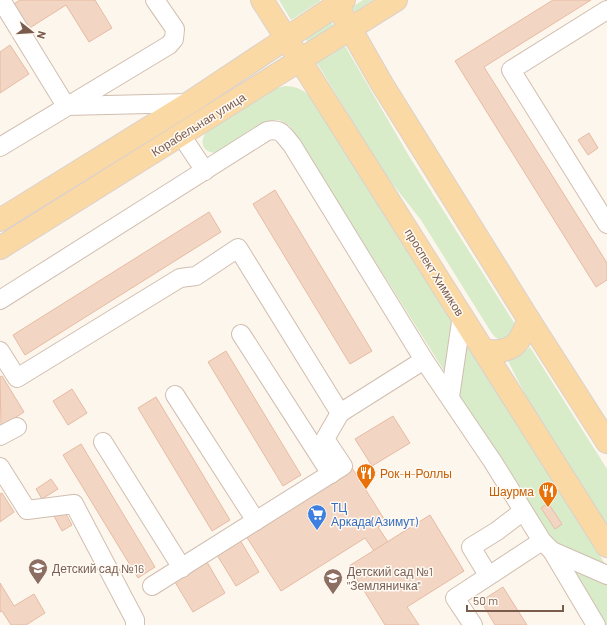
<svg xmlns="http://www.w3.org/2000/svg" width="607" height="625" font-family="Barlow,sans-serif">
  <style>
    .green { fill: #d8ecc9 }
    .building { fill: #f3d5c3; stroke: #e6bba3 }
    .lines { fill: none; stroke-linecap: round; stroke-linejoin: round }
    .minor-casing { stroke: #d1beb0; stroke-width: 20 }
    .major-casing { stroke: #dad1cd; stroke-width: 24 }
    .minor { stroke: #fff; stroke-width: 18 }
    .major { stroke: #fbd9a5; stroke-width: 22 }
    .labels { text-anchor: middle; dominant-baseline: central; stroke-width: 3; stroke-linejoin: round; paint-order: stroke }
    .street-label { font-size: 12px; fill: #7a5c4d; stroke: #fffaf3 }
    .food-label { font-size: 12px; fill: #c56008; stroke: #fffaf3; text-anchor: start }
    .shop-label { font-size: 12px; fill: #366cbe; stroke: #fffaf3; text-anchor: start }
    .education-label { font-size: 12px; fill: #785e54; stroke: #fffaf3; text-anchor: start }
  </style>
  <rect width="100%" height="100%" fill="#fdf6ec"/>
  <g class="green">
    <polygon points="279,0 320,0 320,1 291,20"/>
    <polygon points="363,0 373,0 355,12 352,7"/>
    <polygon points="331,21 334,26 308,43 305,38"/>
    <polygon points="345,46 409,156 518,329 502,341 495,337 491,332 421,220 383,172 317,63"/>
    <path d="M 285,86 C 296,86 304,90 312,98 L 607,567 L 607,625 L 604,625 L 290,126 L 279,120 L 270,121 L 221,152 C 207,156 197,146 206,132 L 274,89 Z"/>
    <path d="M 530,347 L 607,469 L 607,527 L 532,408 L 507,359 C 517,357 523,354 530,347 Z"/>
  </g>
  <g class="building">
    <polygon points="20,0 95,0 112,28 89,42 66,5 28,29 12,5"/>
    <polygon points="553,0 591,0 484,67 607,263 607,280 596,287 455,61"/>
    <polygon points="10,45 29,74 0,93 0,52"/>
    <polygon points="589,133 598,148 588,155 578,140"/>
    <polygon points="275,190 372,351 350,364 253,204"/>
    <polygon points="209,212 221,232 25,355 13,335"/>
    <polygon points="226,351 301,475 283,486 208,362"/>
    <polygon points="2,376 24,412 1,427 0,377"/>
    <polygon points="72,389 87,413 68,425 53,401"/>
    <polygon points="156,397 230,520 212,531 138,408"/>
    <polygon points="393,416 410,443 372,466 355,439"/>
    <polygon points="81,444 155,567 138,578 63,455"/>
    <polygon points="352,468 386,522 378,527 388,542 374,551 365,538 281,591 246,536"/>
    <polygon points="51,479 58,489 42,499 36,489"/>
    <polygon points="2,493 14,512 0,522 0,494"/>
    <polygon points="548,503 562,524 555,529 541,508"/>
    <polygon points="63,509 72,525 62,531 53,514"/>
    <polygon points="430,515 464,571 407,607 419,625 385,625 349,566"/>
    <polygon points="240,540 259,572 236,586 217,555"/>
    <polygon points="207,562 225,593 193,612 175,582"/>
    <polygon points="0,583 14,606 34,594 45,613 26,625 11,625 2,611 0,612"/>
    <polygon points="503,587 527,625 495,625 481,601"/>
  </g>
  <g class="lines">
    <g class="minor-casing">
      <g id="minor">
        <polyline points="1,0 66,106 189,103"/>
        <polyline points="607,10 511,70 607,224"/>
        <polyline points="181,135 205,171"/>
        <polyline points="0,147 169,45 174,39 175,29 155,0"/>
        <path d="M 0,300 L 267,131 C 282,128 283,135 292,145 L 424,360 L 493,462 L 542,541 L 552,551 L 596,625"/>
        <polyline points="241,334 331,474"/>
        <polyline points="0,351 17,378 180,278 196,276 238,248 340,413 424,360"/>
        <polyline points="175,395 256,521"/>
        <polyline points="450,397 462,315"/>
        <polyline points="0,436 17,427"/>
        <polyline points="103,442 182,568"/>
        <polyline points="0,467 27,510 74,504 135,620 135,625"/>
        <polyline points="552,551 607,575"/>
        <polyline points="488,575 471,547 497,531 523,511"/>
        <polyline points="152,586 343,466 325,439 340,413"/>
        <polyline points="473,625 455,598 542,541"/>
      </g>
    </g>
    <g class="major-casing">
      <g id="major">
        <polyline points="262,0 607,546"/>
        <polyline points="334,0 382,84 529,320 607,442"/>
        <polyline points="0,220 189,103 344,0"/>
        <polyline points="0,248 396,0"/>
        <path d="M 484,350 C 496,353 512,351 519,340 C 523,334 526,326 529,320"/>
      </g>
    </g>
    <use href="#minor" class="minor"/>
    <use href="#major" class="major"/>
  </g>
  <defs>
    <g id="restaurant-pin" transform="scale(1)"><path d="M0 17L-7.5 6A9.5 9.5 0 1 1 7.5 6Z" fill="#e8710a" stroke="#fffaf3"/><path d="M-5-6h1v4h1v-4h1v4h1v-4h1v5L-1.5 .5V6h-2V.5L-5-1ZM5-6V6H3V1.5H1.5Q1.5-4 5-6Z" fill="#fff"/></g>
    <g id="supermarket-pin" transform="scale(1)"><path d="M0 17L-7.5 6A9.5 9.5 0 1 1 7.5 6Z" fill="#3f7fe0" stroke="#fffaf3"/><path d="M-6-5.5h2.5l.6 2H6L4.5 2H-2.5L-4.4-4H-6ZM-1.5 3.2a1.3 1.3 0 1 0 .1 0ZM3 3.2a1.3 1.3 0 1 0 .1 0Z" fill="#fff"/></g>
    <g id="school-pin" transform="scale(1)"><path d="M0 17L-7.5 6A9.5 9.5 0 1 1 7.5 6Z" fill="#8d6e63" stroke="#fffaf3"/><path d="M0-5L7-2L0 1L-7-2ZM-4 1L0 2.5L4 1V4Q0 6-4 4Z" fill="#fff"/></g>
  </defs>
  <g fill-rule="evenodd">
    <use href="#restaurant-pin" x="366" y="473"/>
    <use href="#restaurant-pin" x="548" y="491"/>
    <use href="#supermarket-pin" x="317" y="514"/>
    <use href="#school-pin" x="38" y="568"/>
    <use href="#school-pin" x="333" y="578"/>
  </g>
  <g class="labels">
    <g class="street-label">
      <text transform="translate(198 124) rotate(-32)">Корабельная улица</text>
      <text transform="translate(435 272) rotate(58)">проспект Химиков</text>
    </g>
    <g class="food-label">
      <text x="380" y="473">Рок-н-Роллы</text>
      <text x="534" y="491" text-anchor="end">Шаурма</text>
    </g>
    <g class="shop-label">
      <text x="331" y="507">ТЦ<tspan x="331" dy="14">Аркада(Азимут)</tspan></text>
    </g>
    <g class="education-label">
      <text x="52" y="568">Детский сад №16</text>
      <text x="347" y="571">Детский сад №1<tspan x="347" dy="14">"Земляничка"</tspan></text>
    </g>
  </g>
  <g transform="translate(32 32) rotate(107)" stroke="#fffaf3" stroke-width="3" paint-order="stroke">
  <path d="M0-3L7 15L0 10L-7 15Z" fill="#7a5c4d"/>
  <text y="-6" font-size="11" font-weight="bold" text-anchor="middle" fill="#7a5c4d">N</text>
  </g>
  <path d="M467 605v6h96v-6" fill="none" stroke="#7a5c4d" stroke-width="2"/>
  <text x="473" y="605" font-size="12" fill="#7a5c4d" stroke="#fffaf3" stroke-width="3" paint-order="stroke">50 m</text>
</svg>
